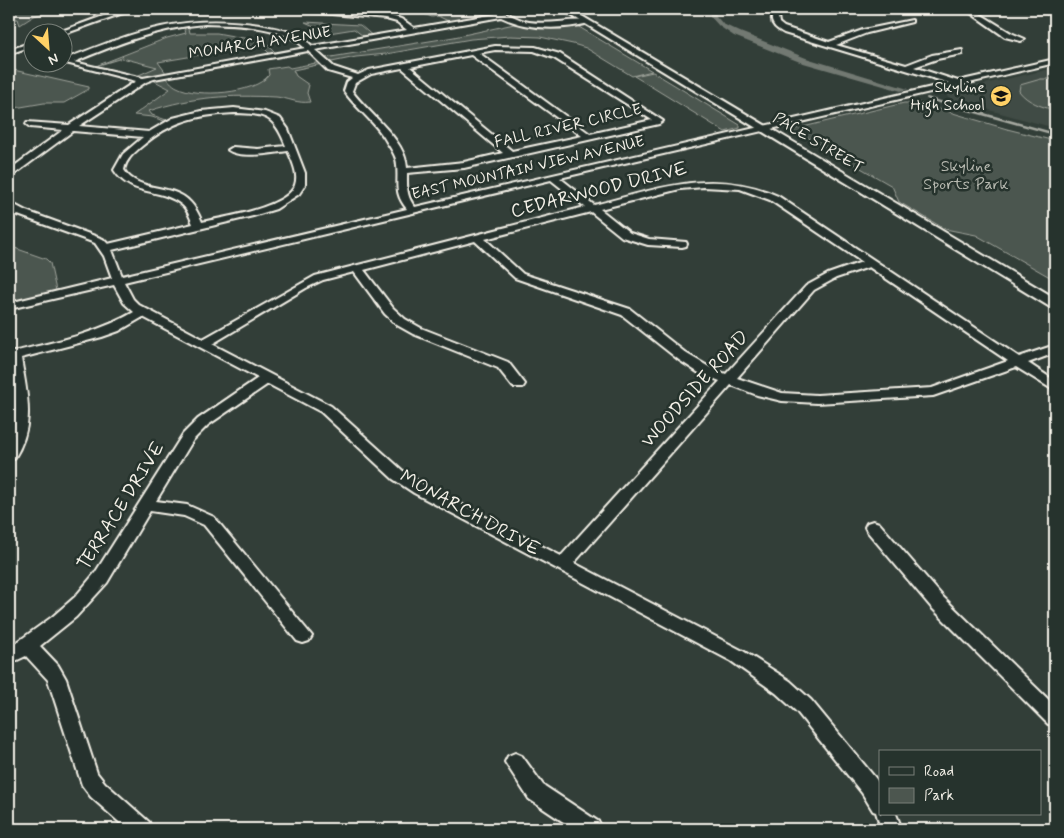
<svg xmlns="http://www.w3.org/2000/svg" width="1064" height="838" font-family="Mynerve,sans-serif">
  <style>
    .built { fill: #404b44 }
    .green { fill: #4c564f; stroke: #a0a49c }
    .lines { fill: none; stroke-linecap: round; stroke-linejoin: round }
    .stream-far1 { stroke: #a6a9a1; stroke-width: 2 }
    .stream { stroke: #a6a9a1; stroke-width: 2.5 }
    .canal { fill: #727972; fill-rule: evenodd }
    .minor-casing { stroke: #f4f1e8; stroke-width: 4 }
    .major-casing { stroke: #f4f1e8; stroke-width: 4 }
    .minor { fill: #26332d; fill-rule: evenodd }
    .major { fill: #26332d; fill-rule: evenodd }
    .labels { text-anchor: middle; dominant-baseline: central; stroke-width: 5; stroke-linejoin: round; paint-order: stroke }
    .far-street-label { font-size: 16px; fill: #f4f1e8; stroke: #26332d }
    .far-poi-label { font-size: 16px; fill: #f4f1e8; stroke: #26332d; text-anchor: end }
    .far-park-label { font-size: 16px; fill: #b9bbb2; stroke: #26332d }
    .street-label { font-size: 19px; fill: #f4f1e8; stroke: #26332d }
  </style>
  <rect width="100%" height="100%" fill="#323e38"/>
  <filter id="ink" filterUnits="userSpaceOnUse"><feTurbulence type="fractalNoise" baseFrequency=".02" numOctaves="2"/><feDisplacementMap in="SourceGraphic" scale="10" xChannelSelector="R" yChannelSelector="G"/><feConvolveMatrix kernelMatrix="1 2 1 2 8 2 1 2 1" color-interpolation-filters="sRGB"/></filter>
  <g filter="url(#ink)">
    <polygon class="built" points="1055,68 1055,128 949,99 945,93"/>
    <g class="green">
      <polygon points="9,9 41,9 51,11 34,16 20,25 18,19 9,19"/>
      <polygon points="410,9 440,9 464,11 492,9 501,15 454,24 438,16 432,17"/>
      <polygon points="305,22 360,25 375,38 367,39 354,29 329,33"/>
      <path d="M 188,23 L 190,33 L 217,33 L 265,42 L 277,54 L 271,55 L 262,46 L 259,45 L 158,62 L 166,73 L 163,74 C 167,78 172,85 177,87 C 197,98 255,94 269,75 L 268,69 L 287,66 L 290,68 L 321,62 L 319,59 L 454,37 L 519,23 L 574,24 L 652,71 L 632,76 L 586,48 L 573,44 L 540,37 L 510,36 L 471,39 L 386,54 L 356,57 L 293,70 L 296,76 L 309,85 L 307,93 L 310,102 C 298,104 288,98 276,97 C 229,95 194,96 149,111 L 152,115 L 172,122 L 170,123 L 152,117 L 134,115 L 170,89 L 149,78 L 143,80 L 132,78 L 157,67 L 122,58 L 96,66 L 167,38 L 186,33 L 183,24 Z"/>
      <polygon points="9,69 89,87 89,89 64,103 44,103 9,109"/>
      <polygon points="653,72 740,125 740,128 725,132 634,76"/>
      <path d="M 1041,79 L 1055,79 L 1055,110 C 1042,107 1027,102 1019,91 L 1020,85 Z"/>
      <polygon points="904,103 919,103 1007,129 1055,141 1055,280 976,235 945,229 899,202 892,186 805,136 786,131"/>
      <polygon points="9,246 46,259 50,263 57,295 9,306"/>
    </g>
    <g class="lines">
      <polyline class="stream-far1" points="927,98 933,100"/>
      <polyline class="stream" points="929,99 1055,134"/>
      <polygon class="canal" points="709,9 715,9 716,16 723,24 740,32 806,58 908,89 901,91 800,62 734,36 719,26 710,16"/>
      <g class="minor-casing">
        <g id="minor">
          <polygon points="126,9 140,9 120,14 64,34 59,32 117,11"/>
          <path d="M 296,9 C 320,9 381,10 401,19 C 406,22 410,25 414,28 L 496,14 L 492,11 L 492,9 C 503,9 516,20 529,22 C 550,25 570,19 589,21 L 589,23 C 560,30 529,30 501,17 L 315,50 L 334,67 L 358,75 L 369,70 L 495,46 L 535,47 L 560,54 L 663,121 L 659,124 L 464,168 L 407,173 C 407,187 406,196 415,207 L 949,83 L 784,33 C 776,29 769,23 773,14 L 784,9 L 792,9 L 778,16 L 779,23 L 784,27 L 829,42 L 863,30 L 912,20 L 912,22 L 867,33 L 836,45 L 906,65 L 932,55 L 962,50 L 962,54 L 937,59 L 914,67 L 958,81 L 1055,59 L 1055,63 L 560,178 L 594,205 C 658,189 713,167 778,196 L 1019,357 L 1055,345 L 1055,353 L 1028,363 L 1055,381 L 1055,391 L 1016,367 L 933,396 L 817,403 L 782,401 L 757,395 L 731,385 L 574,563 L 743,651 L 790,681 L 811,700 L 876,779 L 880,786 L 880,814 L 896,814 L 902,829 L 881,829 L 876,812 L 873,811 L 862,793 L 797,712 L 776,693 L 731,661 L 414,493 L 393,479 L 321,412 L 268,384 L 208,425 L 193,440 L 156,501 L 187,505 L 214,517 L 312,636 L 309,641 L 303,643 L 297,641 L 204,525 L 184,516 L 150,511 L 107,583 L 76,617 L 40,646 L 58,665 L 66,679 L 97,773 L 105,783 L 149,822 L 152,829 L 127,829 L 91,797 L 82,785 L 48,680 L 26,656 L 9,664 L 9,648 L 52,617 L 75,597 L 95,573 L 183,434 L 198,419 L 258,378 L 143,317 L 119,331 L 102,337 L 21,358 C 27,396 36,424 14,459 L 9,461 C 9,442 16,426 15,407 C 14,389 9,371 9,353 C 53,342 94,335 134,312 L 124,303 L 114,285 L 9,309 L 9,303 L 112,278 L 104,256 L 95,243 L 18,215 L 9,209 L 9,202 L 26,211 L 103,239 L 108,244 L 193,224 C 190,217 187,208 181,204 C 159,187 131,197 114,170 L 123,154 L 143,137 L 73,131 L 12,176 L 9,177 L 9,170 L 63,130 L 30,127 L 26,124 L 27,122 L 69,125 L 136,81 L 62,62 L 63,60 C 135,32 181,13 260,25 C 280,29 297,31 312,46 L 407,30 L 397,22 L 386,19 L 299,11 ZM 205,24 C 235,25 283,25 305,48 L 143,78 L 74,62 C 117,44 158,28 205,24 ZM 495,50 L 534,51 L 554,58 L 652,120 L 590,134 L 479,53 ZM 308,51 L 328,71 L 352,78 L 347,82 L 344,91 C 357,110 377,123 388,144 C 392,150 397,158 397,165 C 399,184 393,192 407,209 L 122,276 L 112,250 L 253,216 L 276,209 L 299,194 L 305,185 L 305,173 L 288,129 L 280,118 L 265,112 L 234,108 L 201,111 L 173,118 L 149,132 L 79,126 L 146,82 L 154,79 ZM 471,55 L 582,136 L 512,151 L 410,67 ZM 402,68 L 503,153 L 464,162 L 407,168 C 406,139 367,113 352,91 L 355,83 L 371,74 ZM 234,113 C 266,114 274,115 286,146 L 258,149 L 233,147 L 228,150 C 240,159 273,153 288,151 C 292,161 299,174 295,185 C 287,208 224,217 202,222 C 199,215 195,207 190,202 C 173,183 138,193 124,170 C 126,159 134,153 142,146 C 172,121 196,115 234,113 ZM 551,180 L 585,207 L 315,276 L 203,339 L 139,305 L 133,299 L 124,282 ZM 704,187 L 740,189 L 770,200 L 862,262 L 828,274 L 806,286 L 726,374 L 709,367 L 687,354 L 630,309 L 523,274 L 485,239 L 591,212 L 622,237 L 648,245 L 682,247 L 686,246 L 687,244 L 686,242 L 649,239 L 630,233 L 600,209 L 680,189 ZM 475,241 L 515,278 L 622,315 L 679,360 L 699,373 L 720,381 L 561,556 L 424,485 L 403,471 L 331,406 L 212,344 L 306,288 L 323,280 L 354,272 L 385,314 L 397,325 L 413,334 L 498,368 L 513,387 L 523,387 L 525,384 L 508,362 L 421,328 L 405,319 L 393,308 L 364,270 ZM 869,267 L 1008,361 L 932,388 L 817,395 L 782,393 L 737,378 L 814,290 L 836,278 Z"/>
          <polygon points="965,9 972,9 1011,33 1025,39 1021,41 1005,37"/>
          <polygon points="1041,9 1048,9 1055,13 1055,18"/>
          <polygon points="32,42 32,46 9,54 9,50"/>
          <polygon points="873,521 879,523 943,597 1055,706 1055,726 1048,724 931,607 867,531 865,527 867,523"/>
          <polygon points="515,753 522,756 543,785 599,822 602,829 574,829 529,799 505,762 508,756"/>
        </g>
      </g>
      <g class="major-casing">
        <polygon id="major" points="561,9 570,9 1055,298 1055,308 1050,307"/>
      </g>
      <use href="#minor" class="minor"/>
      <use href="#major" class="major"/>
    </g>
  </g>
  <defs>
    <g id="school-disc" transform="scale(1.125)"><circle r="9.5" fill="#ffd166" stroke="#26332d"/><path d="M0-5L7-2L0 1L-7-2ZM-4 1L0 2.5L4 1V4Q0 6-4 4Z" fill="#111"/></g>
  </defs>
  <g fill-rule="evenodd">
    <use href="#school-disc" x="1001" y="96"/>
  </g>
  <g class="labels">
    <g class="far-street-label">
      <text transform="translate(260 43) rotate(-9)">MONARCH AVENUE</text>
      <text transform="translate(568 126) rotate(-13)">FALL RIVER CIRCLE</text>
      <text transform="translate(818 143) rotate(31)">PACE STREET</text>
      <text transform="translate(528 168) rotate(-13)">EAST MOUNTAIN VIEW AVENUE</text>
    </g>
    <g class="far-poi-label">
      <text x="985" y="87">Skyline<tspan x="985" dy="18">High School</tspan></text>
    </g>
    <g class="far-park-label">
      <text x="966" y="166">Skyline<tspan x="966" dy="18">Sports Park</tspan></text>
    </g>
    <g class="street-label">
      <text transform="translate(599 190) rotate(-14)">CEDARWOOD DRIVE</text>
      <text transform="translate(695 389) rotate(-48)">WOODSIDE ROAD</text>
      <text transform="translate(121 506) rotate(-58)">TERRACE DRIVE</text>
      <text transform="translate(470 513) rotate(29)">MONARCH DRIVE</text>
    </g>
  </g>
  <rect width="1064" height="838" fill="none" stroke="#26332d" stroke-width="30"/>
  <rect x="15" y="15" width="1034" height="808" fill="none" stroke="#f4f1e8" stroke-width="2" filter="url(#ink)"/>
  <rect x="879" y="750" width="162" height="65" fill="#26332d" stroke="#787f78"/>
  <rect x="889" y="767" width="25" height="8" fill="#26332d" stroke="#787f78"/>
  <text x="924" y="776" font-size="15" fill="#f4f1e8">Road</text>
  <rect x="889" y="788" width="25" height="15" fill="#4c564f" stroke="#787f78"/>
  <text x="924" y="800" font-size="15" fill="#f4f1e8">Park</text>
  <g transform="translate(48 48) rotate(154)"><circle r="24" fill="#26332d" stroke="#787f78"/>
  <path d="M0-4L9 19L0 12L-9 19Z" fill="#ffd166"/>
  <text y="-8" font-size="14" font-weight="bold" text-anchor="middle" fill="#f4f1e8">N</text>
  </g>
</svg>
